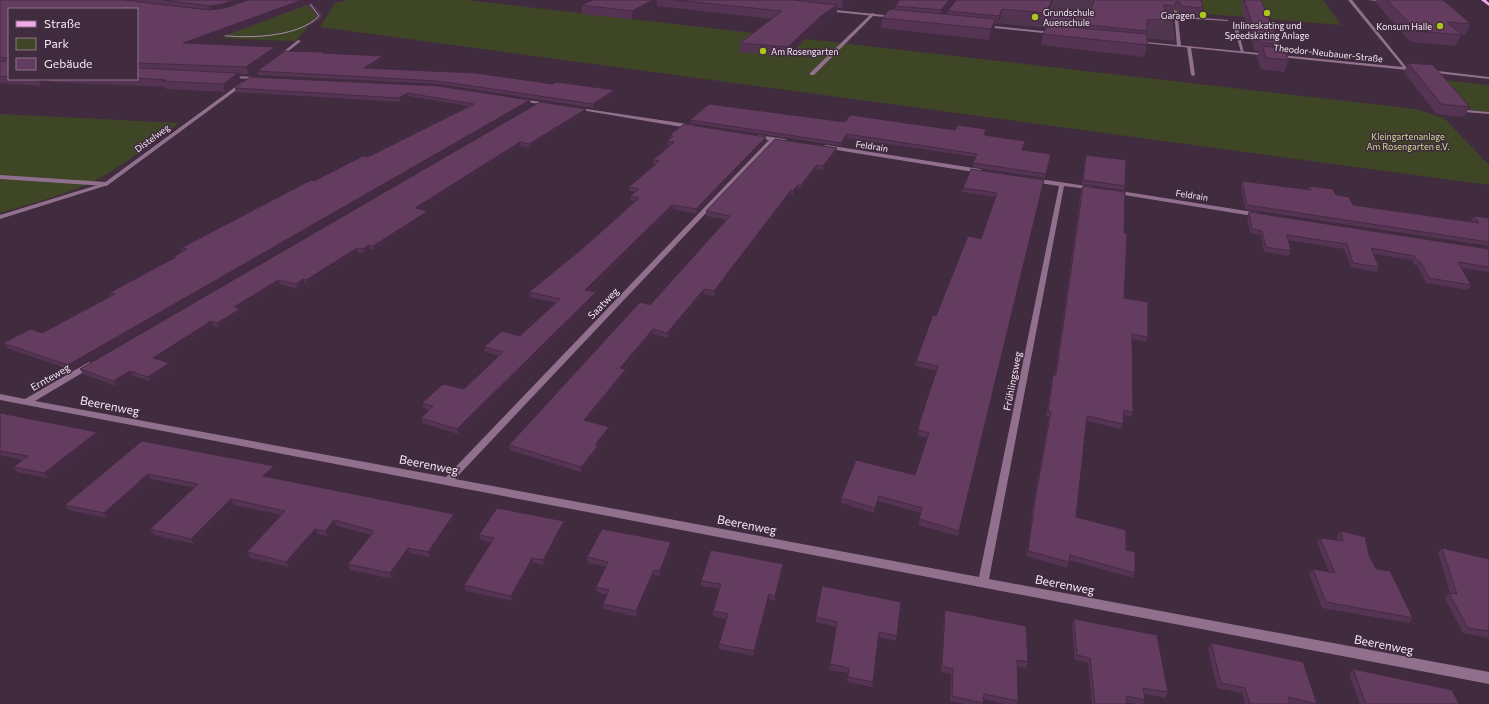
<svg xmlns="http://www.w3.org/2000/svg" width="1489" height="704" font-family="Commissioner,sans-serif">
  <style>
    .built { fill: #50354e }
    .green { fill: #3f4626 }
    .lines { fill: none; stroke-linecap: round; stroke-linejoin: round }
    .lane { fill: #91708e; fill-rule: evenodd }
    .street { fill: #91708e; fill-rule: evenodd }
    .primary { fill: #f0aaea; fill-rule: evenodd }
    .tram { stroke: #a392a2; stroke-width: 1 }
    .wall { fill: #553453; fill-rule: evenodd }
    .shaded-wall { fill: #452a43 }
    .building { fill: #633c60; stroke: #452a43 }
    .poi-dot { fill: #aac718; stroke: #402b3f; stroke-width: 1.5 }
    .labels { text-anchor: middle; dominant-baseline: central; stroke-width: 3; stroke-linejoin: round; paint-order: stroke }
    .far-poi-label { font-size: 9px; fill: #f8e9f6; stroke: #402b3f; text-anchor: start }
    .far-street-label { font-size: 9px; fill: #f8e9f6; stroke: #402b3f }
    .far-park-label { font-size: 9px; fill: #c8db8b; stroke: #402b3f }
    .street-label { font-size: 10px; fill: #f8e9f6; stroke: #402b3f }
    .near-street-label { font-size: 12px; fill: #f8e9f6; stroke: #402b3f }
  </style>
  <rect width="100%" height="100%" fill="#402b3f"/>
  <g class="built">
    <polygon points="309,0 321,13 322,18 310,25 294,30 261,36 224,37 217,36 203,26 226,35 233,36 259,35 289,30 304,25 316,18 316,16 305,2"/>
    <polygon points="965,0 1134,0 1170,3 1175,41 956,19"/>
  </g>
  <g class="green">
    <path d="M 292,0 L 305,2 L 316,15 L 316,18 C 297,36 244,37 219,35 Z"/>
    <polygon points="348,0 467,0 1415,109 1444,118 1489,165 1489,185 320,27 335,3"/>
    <polygon points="1192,0 1323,0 1341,25 1171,11 1170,3"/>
    <path d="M 310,25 L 295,41 L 137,36 C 193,36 257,44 310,25 Z"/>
    <polygon points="1443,80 1489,85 1489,112 1471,110"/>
    <path d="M 0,114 L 179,123 C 150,143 122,168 90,183 C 61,196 30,204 0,213 Z"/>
  </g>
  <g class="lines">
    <g class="lane">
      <polygon points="1368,0 1385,0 1387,1 1385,2"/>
      <polygon points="1174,10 1177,11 1177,16 1229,20 1227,21 1178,18 1181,46 1179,47 1177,46"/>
      <polygon points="872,13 875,14 814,75 810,75 810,73"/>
      <polygon points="1235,23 1237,24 1244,53 1241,52 1233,24"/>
      <polygon points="1189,46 1191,47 1195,75 1193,76 1191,75 1187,47"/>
      <polygon points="1459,103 1463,103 1467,110 1489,112 1489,114 1464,112 1459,104"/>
      <polygon points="0,175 106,182 109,184 106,186 0,179"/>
    </g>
    <g class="street">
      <polygon points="1348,0 1352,0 1407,68 1417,69 1417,71 1134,42 1136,41 1403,67"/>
      <polygon points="826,9 894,16 896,17 894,18 825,11"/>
      <polygon points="985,25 1053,32 1055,33 1053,34 984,27"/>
      <polygon points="298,40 301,41 280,58 278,58 278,56"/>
      <polygon points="1429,70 1489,77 1489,79 1427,72 1427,70"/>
      <polygon points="229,76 259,77 261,78 259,79 227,78 227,77"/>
      <polygon points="242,82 246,83 108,185 0,219 0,215 104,183"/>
      <polygon points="519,99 549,103 551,104 549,105 517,101 517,99"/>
      <polygon points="573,107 694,125 697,127 694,129 575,109 573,109"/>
      <polygon points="757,135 785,139 788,141 785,143 774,141 455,479 979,577 1059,186 1033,182 1030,180 1033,178 1093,187 1096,189 1095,190 1064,186 989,579 1489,672 1489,684 0,400 0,394 25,399 89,362 93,365 92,367 35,401 446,477 769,140 755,138 755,136"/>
      <polygon points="826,145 980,169 983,171 980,173 824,148 824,146"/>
      <polygon points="1114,190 1259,213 1262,215 1259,217 1112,193 1111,192"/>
    </g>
    <polygon class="primary" points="1481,0 1486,0 1489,3 1489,6"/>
    <path class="tram" d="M 211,34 C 241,39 297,39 319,16 L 307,0"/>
  </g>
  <g class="wall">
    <path d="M 0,0 L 320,0 L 201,44 L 275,47 L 277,54 L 249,74 L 238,74 L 241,80 L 225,92 L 166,89 L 165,87 L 50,82 L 41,86 L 0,83 ZM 9,9 L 137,9 L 137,79 L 9,79 Z"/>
    <polygon points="593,0 852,0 842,8 837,8 837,13 821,24 788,56 740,52 740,43 772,19 657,6 632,19 582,14 581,5"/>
    <polygon points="900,0 953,0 943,14 947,14 948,11 956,0 1053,0 1045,21 1001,17 997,24 995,24 994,30 989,40 881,28 882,18 894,9 895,6"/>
    <polygon points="1094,0 1201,0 1203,8 1201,16 1178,14 1178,10 1174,9 1173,13 1165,13 1165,19 1163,27 1147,27 1146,34 1147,45 1144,57 1041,45 1043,34 1048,25 1049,21 1091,11"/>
    <polygon points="1243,0 1261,0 1280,44 1279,47 1289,60 1284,72 1261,69 1257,57 1259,51 1255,51 1241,6"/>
    <polygon points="1376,0 1443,0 1471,24 1465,35 1461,35 1456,46 1411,42 1375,2"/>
    <polygon points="324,52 324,54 384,60 370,68 615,94 593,108 439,84 258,75 257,71"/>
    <polygon points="1408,63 1470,107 1464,117 1436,114 1404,72"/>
    <polygon points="250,77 531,104 71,370 7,348 3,343 42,333 111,296 109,293 174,259 173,257 182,252 181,248 314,181 368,157 469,106 408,96 400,102 236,92 235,88"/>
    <polygon points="540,102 586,113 530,148 520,146 421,209 430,215 375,250 370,249 364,253 358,252 308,285 305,284 297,289 280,284 240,309 242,314 219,328 213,326 160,360 172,368 151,381 133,376 116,386 83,374 80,369"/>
    <polygon points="690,120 845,122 986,132 985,135 1023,150 1051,154 1045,178 973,167 973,163 976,157 847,138 841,146 690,123"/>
    <polygon points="670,135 766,141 696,214 673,209 589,291 596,297 458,434 422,423 421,418 430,410 423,408 422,403 464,389 499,356 485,352 484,347 520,336 556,303 530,297 529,292 582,249 635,201 631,200 630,196 635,192 629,191 629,187 656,164 653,164 653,160 670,145 667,145 667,141 670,138"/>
    <polygon points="836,152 823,170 816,169 801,189 798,189 793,195 791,194 714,296 704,294 668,338 653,334 624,369 626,369 627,374 588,421 609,427 609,432 598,447 599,451 581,472 510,450 509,445 650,305 727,220 706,216 706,211"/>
    <polygon points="1086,155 1125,186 1124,190 1082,184 1085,159"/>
    <polygon points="1044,180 958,536 918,525 921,513 878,501 874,513 841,503 841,498 915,475 927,438 917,435 920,421 937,371 915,366 916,361 936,316 981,239 996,197 962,192 963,188"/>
    <polygon points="1242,181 1307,190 1309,186 1336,195 1353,205 1473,222 1471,220 1474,216 1489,218 1489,246 1245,209 1241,185"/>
    <polygon points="1083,186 1124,233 1124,298 1148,337 1146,342 1132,339 1133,412 1131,417 1124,415 1123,424 1121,429 1087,421 1076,517 1126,550 1135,573 1133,578 1069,560 1067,568 1027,556 1033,505 1049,416 1046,416 1052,380 1053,375 1055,375 1081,190"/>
    <polygon points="1249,212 1489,249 1489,272 1461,268 1471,285 1468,290 1426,283 1417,265 1414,265 1412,260 1374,254 1379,267 1377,272 1351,267 1344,249 1288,240 1291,251 1289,256 1264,252 1261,235 1250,233 1247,216"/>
    <polygon points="0,413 101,438 48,478 17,472 13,467 23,460 0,455"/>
    <polygon points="142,441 276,471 270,477 456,519 430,557 410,553 392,579 351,570 348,564 371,535 337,526 328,536 318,534 289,567 250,558 247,552 282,515 234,505 194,544 154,535 150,529 194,488 151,479 107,518 69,510 65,505"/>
    <polygon points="564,521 565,527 544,565 534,563 513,601 466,591 464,585 491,543 481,540 479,535"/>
    <polygon points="1341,531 1369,555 1376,569 1413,618 1409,623 1322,608 1309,574 1313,569 1329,572 1317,543 1320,538 1338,541 1337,536"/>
    <polygon points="671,542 672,548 660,576 654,575 637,617 604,609 603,604 607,595 597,592 596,587 606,567 588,563 587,557"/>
    <polygon points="1442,548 1489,559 1489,638 1463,633 1445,598 1449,593 1450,593 1438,553"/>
    <polygon points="782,569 775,601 769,599 754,656 719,649 719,644 726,619 713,616 713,611 720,589 701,586 701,581"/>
    <polygon points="822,586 897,636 896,641 878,637 872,687 847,682 848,673 829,670 837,627 816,622 816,617"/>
    <polygon points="945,610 1028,662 1026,668 1017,666 1018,701 1017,704 1004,704 984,699 983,704 965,704 950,701 951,674 941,672 944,615"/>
    <polygon points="1074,619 1168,692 1165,698 1144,694 1145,700 1143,704 1137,704 1127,702 1127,704 1092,704 1088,663 1075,660 1072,624"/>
    <polygon points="1211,643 1317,704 1245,704 1242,693 1217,688 1208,649"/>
    <polygon points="1353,669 1459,704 1360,704 1349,674"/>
  </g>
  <g class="shaded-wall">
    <polygon points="234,0 254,0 225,10 211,11 209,6"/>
    <polygon points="302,0 320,0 186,50 183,43"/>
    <polygon points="653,0 657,0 657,6 632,19 632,11"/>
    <polygon points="843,0 852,0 842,8"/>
    <polygon points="949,0 953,0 940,18 941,10"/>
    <polygon points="1052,0 1053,0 1045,21 1046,13"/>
    <polygon points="837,5 837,13 821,24 788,56 788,47 821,16"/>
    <polygon points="1002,9 1001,17 997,24 999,16"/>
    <polygon points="996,19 994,30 989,40 991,29"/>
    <polygon points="275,47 277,54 249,74 246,67"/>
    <polygon points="383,56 384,60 365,71 364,68"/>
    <polygon points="238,73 241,80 225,92 223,84"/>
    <polygon points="38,79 49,79 50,82 41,86"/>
    <polygon points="615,90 615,94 593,108 593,104"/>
    <polygon points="407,93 408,96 400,102 399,98"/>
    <polygon points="530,100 531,104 71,370 68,365"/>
    <polygon points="586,109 586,113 530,148 529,144"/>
    <polygon points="847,134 847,138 841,146 841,143"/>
    <polygon points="766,137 766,141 696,214 696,209"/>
    <polygon points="520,142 520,146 416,212 415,208"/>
    <polygon points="837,148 836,152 823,170 823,166"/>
    <polygon points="817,165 816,169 801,189 801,185"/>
    <polygon points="798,185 798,189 793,195 793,191"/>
    <polygon points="791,190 791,194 714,296 714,291"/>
    <polygon points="672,205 673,209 585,294 585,290"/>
    <polygon points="428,211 430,215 375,250 373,246"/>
    <polygon points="369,245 370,249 364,253 363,249"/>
    <polygon points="357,248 358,252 308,285 306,280"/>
    <polygon points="303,279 305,284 297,289 296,284"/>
    <polygon points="278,280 280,284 240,309 242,314 219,328 217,323 234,307"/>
    <polygon points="704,289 704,294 668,338 667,333"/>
    <polygon points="596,292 596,297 458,434 457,429"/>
    <polygon points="211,321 213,326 155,363 153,358"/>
    <polygon points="653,329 653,334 621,372 620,368"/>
    <polygon points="169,363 172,368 151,381 148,377"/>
    <polygon points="626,369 627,374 585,425 584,420"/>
    <polygon points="130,371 133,376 116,386 113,381"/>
    <polygon points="609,427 609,432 598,447 599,451 581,472 581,467 595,445"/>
    <polygon points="97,432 101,438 48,478 44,473"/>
    <polygon points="274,466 276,471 266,481 263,476"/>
    <polygon points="148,474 151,479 107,518 104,513"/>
    <polygon points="879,496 878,501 874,513 875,508"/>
    <polygon points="231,499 234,505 194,544 191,539"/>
    <polygon points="454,514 456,519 430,557 428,552"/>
    <polygon points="334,520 337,526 328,536 325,531"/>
    <polygon points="564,521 565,527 544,565 543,560"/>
    <polygon points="315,529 318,534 289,567 286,562"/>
    <polygon points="671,542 672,548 660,576 660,571"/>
    <polygon points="408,548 410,553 392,579 390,573"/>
    <polygon points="532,558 534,563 513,601 511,596"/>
    <polygon points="783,564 782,569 775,601 775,596"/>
    <polygon points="654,570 654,575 637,617 636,611"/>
    <polygon points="769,594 769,599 754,656 754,651"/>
  </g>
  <g class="building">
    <polygon points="0,0 123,0 209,10 225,8 248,0 302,0 183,43 275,47 246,67 137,63 137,9 9,9 9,77 0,76 0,61 5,62 7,58 0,57"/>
    <polygon points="163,0 234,0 222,4 209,6"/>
    <polygon points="593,0 653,0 632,11 581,5"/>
    <polygon points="675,0 794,0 837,5 821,16 788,47 740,43 782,11"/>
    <polygon points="900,0 949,0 941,10 895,6"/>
    <polygon points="956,0 1052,0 1046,13 1002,9 999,16 948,11"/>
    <polygon points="1094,0 1201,0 1203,8 1181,6 1181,3 1176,1 1175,6 1164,5 1165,19 1147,20 1147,31 1049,21 1054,8 1091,11"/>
    <polygon points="1244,0 1261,0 1280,44 1259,42"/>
    <polygon points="1387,0 1443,0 1471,24 1447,22 1462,35 1417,31"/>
    <polygon points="890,9 996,19 991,29 882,18"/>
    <polygon points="1047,25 1147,34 1147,45 1043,34"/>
    <polygon points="1262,46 1283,48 1289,60 1266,58"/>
    <polygon points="285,51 324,52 322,53 383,56 364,68 475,73 553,84 557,82 615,90 593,104 438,81 257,71"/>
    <polygon points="1408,63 1433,65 1470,107 1441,104"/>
    <polygon points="137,68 238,73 223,84 162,81 166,80 137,78"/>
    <polygon points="250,77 438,86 530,100 68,365 3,343 31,329 42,333 115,294 109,293 176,257 173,257 187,249 181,248 311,180 314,181 363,156 368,157 474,104 407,93 399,98 235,88"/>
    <polygon points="540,102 586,109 529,144 520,142 415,208 428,211 373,246 369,245 363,249 357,248 306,280 303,279 296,284 278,280 234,307 240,309 217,323 211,321 153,358 169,363 148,377 130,371 113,381 80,369"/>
    <polygon points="709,104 845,122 850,115 955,130 958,125 986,129 984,135 1025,141 1022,150 1051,154 1046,174 973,163 977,154 847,134 841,143 690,120"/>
    <polygon points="684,124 766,137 696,209 672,205 585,290 596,292 457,429 421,418 433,406 422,403 443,384 464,389 503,352 484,347 502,331 520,336 560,299 529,292 582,249 639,198 630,196 639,189 629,187 659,161 653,160 674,142 667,141 673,136 670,135"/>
    <polygon points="775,139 837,148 823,166 817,165 801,185 798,185 793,191 791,190 714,291 704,289 667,333 653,329 620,368 626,369 584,420 609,427 595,445 598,446 581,467 509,445 640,302 650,305 730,216 706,211"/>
    <polygon points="1086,155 1126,160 1125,186 1083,180"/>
    <polygon points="971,169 1044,180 959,531 919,519 922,508 879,496 875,508 841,498 856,460 915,475 929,433 918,430 920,421 938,366 916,361 933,315 936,316 968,236 981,239 997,193 963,188"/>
    <polygon points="1242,181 1311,190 1309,186 1333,189 1336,195 1349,197 1353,205 1479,223 1474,216 1489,218 1489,242 1247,205"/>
    <polygon points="1083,186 1125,192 1124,233 1127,234 1124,298 1148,302 1148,337 1132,334 1133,412 1124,410 1123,424 1087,416 1076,517 1126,530 1126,550 1135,552 1135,573 1070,555 1069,562 1028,551 1035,500 1051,411 1048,411 1053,375 1056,375"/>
    <polygon points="1249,212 1489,249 1489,267 1458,262 1471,285 1429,278 1420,261 1417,260 1414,256 1371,248 1379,267 1353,263 1347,244 1287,235 1291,251 1266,247 1262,231 1252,229"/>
    <polygon points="0,413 97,432 44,473 13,467 28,456 0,451"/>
    <polygon points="142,441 274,466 263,476 454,514 428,552 408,548 390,573 348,564 374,531 334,520 325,531 315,529 286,562 247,552 285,511 231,499 191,539 150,529 198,484 148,474 104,513 65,505"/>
    <polygon points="497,508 564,521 543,560 532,558 511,596 464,585 494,538 479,535"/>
    <polygon points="602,529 671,542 660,571 654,570 636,611 603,604 609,590 596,587 608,562 587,557"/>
    <polygon points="1341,531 1365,537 1369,555 1376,569 1390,571 1413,618 1326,602 1313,569 1335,573 1320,538 1343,541"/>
    <polygon points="1442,548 1489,559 1489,631 1468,628 1449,593 1457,594"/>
    <polygon points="711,550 783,564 775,596 769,594 754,651 719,644 728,614 713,611 721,584 701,581"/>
    <polygon points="822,586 901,602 897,636 879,632 873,682 848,677 849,668 830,664 837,622 816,617"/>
    <polygon points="945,610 1026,626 1028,662 1017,660 1018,701 984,694 983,703 952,696 953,669 942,666"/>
    <polygon points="1074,619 1157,635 1168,692 1143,688 1145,700 1126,696 1127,704 1095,704 1090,658 1077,655"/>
    <polygon points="1211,643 1303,662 1317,704 1288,697 1290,704 1250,704 1245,688 1221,683"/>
    <polygon points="1353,669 1452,690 1459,704 1366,704"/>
  </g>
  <g class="poi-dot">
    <circle cx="1267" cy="13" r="4"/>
    <circle cx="1203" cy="15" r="4"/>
    <circle cx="1035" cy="17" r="4"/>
    <circle cx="1440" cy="26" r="4"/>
    <circle cx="763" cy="51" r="4"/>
  </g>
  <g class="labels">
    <g class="far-poi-label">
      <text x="1043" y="12">Grundschule<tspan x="1043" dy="10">Auenschule</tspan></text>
      <text x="1195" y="15" text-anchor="end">Garagen</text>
      <text x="1267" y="25" text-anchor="middle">Inlineskating und<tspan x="1267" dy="10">Speedskating Anlage</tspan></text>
      <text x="1432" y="26" text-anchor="end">Konsum Halle</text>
      <text x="771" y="51">Am Rosengarten</text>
    </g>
    <g class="far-street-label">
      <text transform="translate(1328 53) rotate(6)">Theodor-Neubauer-Straße</text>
      <text transform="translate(152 138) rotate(-36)">Distelweg</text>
      <text transform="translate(872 146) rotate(9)">Feldrain</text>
      <text transform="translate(1192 195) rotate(9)">Feldrain</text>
    </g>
    <g class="far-park-label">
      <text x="1408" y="136">Kleingartenanlage<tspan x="1408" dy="10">Am Rosengarten e.V.</tspan></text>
    </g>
    <g class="street-label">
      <text transform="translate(603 303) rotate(-46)">Saatweg</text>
      <text transform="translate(50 377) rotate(-30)">Ernteweg</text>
      <text transform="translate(1012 381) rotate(-79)">Frühlingsweg</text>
    </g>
    <g class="near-street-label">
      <text transform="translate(110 405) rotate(11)">Beerenweg</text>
      <text transform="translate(429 464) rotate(11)">Beerenweg</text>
      <text transform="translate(747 524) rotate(11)">Beerenweg</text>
      <text transform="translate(1065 584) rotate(11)">Beerenweg</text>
      <text transform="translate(1384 644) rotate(11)">Beerenweg</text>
    </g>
  </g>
  <rect x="8" y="8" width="130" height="72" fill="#402b3f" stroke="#8a7788"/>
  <rect x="16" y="21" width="20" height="6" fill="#f0aaea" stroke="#8a7788"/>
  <text x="44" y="28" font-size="12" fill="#f8e9f6">Straße</text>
  <rect x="16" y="38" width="20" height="12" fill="#3f4626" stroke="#8a7788"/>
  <text x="44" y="48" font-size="12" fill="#f8e9f6">Park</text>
  <rect x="16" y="58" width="20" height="12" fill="#633c60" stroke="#8a7788"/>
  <text x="44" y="68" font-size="12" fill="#f8e9f6">Gebäude</text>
</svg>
